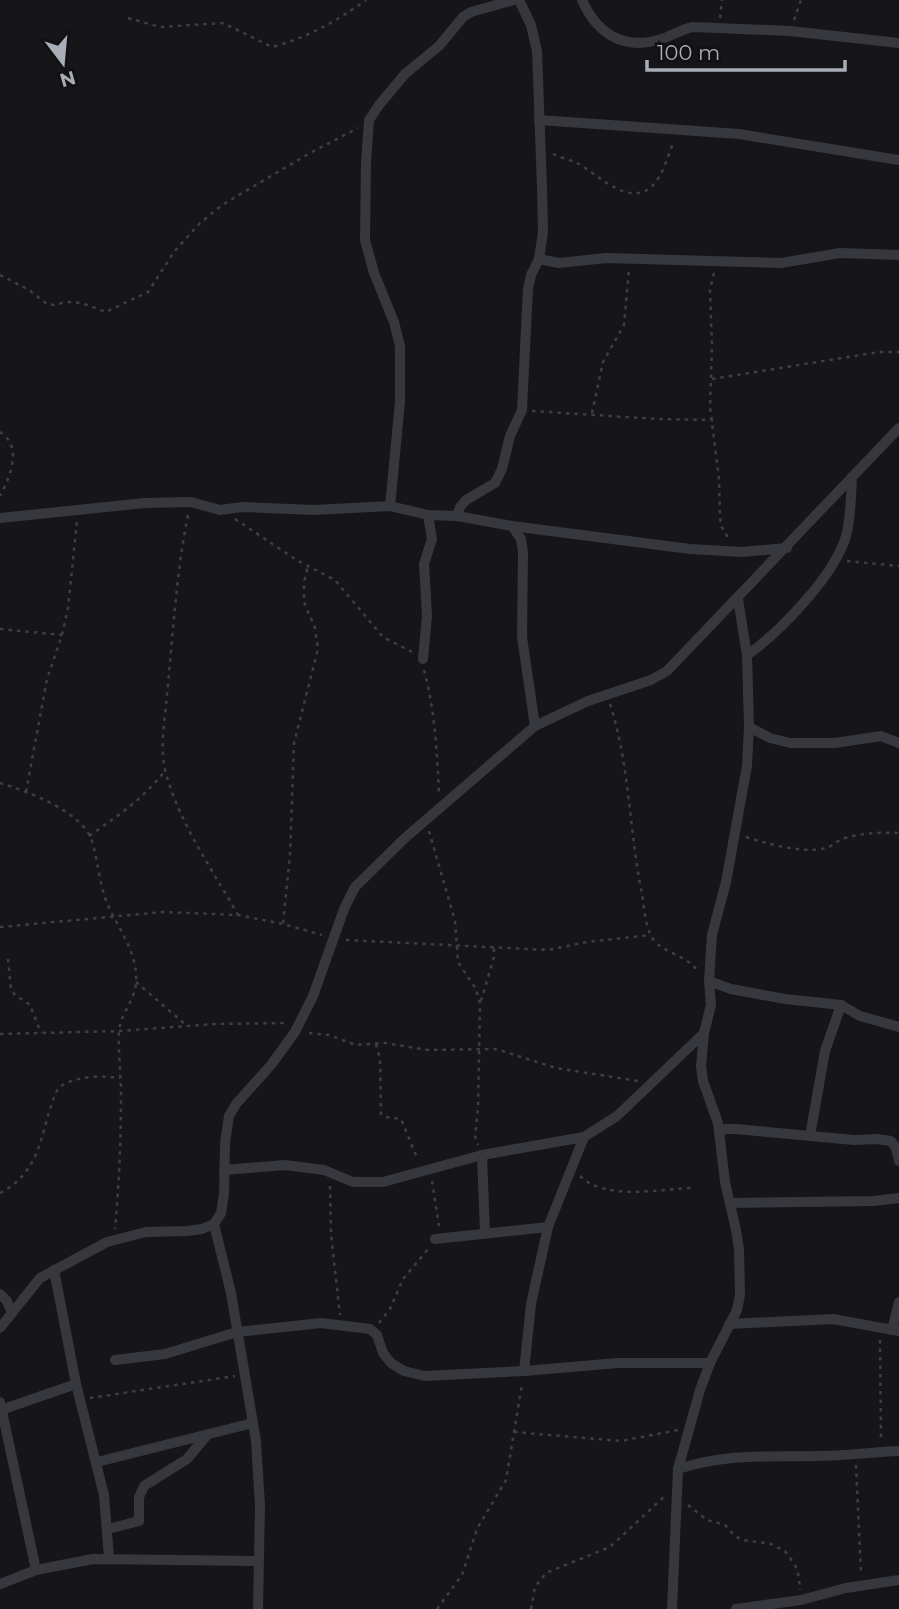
<svg xmlns="http://www.w3.org/2000/svg" width="899" height="1609" font-family="Montserrat,sans-serif">
  <style>
    .lines { fill: none; stroke-linecap: round; stroke-linejoin: round }
    .path { stroke: #3d3f44; stroke-width: 2.5; stroke-dasharray: 3.5 5; stroke-linecap: butt }
    .minor { stroke: #37383d; stroke-width: 10 }
  </style>
  <rect width="100%" height="100%" fill="#161618"/>
  <g class="lines">
    <g class="path">
      <path d="M 128,18 L 160,27 L 223,23 L 272,47 C 309,37 335,22 366,0"/>
      <polyline points="720,18 722,0"/>
      <polyline points="794,20 801,0"/>
      <path d="M 553,154 C 561,158 571,160 579,164 C 598,175 630,208 652,186 C 663,176 668,155 674,141"/>
      <polyline points="714,273 710,290 712,346 710,407 719,479 720,517 721,526 729,539"/>
      <polyline points="0,275 29,290 47,304 54,305 66,302 82,303 106,312 148,292 174,252 199,224 222,205 310,153 358,128"/>
      <polyline points="712,379 879,352 899,352"/>
      <polyline points="532,411 657,419 713,420"/>
      <polyline points="592,413 603,362 624,325 629,269"/>
      <path d="M 0,432 C 4,435 10,440 11,445 C 17,461 7,483 0,496"/>
      <path d="M 188,515 C 176,574 173,634 167,694 C 165,720 159,748 166,774 C 181,826 212,869 238,915"/>
      <polyline points="235,519 298,561 335,580 383,637 412,652"/>
      <polyline points="847,561 899,566"/>
      <polyline points="0,629 62,635"/>
      <path d="M 424,670 C 435,711 437,752 439,795"/>
      <path d="M 610,704 C 630,766 629,831 642,894 C 644,906 645,924 651,936 C 660,953 685,954 697,970"/>
      <path d="M 0,783 C 27,791 83,812 92,841 C 98,861 99,883 107,903 C 118,929 138,952 136,982 C 135,1001 120,1014 119,1032 C 118,1053 121,1075 121,1096 C 121,1140 119,1185 115,1229"/>
      <polyline points="26,792 47,679 62,635 68,608 77,521"/>
      <polyline points="429,831 455,921 458,962 476,989 480,1003 478,1108 475,1136 478,1145"/>
      <path d="M 89,836 C 119,815 142,800 165,771"/>
      <path d="M 746,837 C 768,844 804,854 826,848 C 833,846 838,840 845,838 C 863,833 881,832 899,833"/>
      <polyline points="283,923 290,855 294,743 318,649 315,628 304,602 304,582 308,566"/>
      <polyline points="0,927 163,912 238,915 283,924 322,935"/>
      <polyline points="346,940 548,950 587,942 650,935"/>
      <polyline points="8,959 11,989 15,995 30,1005 41,1033"/>
      <polyline points="136,982 186,1025"/>
      <polyline points="481,1001 494,957 494,946"/>
      <polyline points="309,1033 329,1035 356,1045 385,1043 428,1050 496,1049 556,1068 638,1081"/>
      <polyline points="0,1034 119,1031 215,1024 287,1023"/>
      <polyline points="376,1044 380,1059 381,1114 385,1117 401,1119 418,1160"/>
      <path d="M 580,1176 C 606,1201 658,1189 691,1188"/>
      <polyline points="432,1181 439,1226"/>
      <polyline points="330,1186 331,1235 340,1315"/>
      <path d="M 0,1193 C 45,1169 39,1129 58,1088 C 75,1076 99,1075 120,1078"/>
      <polyline points="379,1323 390,1309 403,1279 429,1248"/>
      <polyline points="880,1340 881,1442"/>
      <polyline points="90,1398 235,1376"/>
      <polyline points="514,1432 621,1441 678,1430"/>
      <polyline points="856,1465 861,1573"/>
      <polyline points="688,1505 707,1520 725,1525 735,1536 743,1540 771,1544 785,1551 795,1565 799,1577 800,1590"/>
      <polyline points="437,1609 462,1575 477,1529 506,1480 522,1384"/>
      <polyline points="531,1609 535,1587 546,1573 610,1547 667,1494"/>
    </g>
    <g class="minor">
      <path d="M 582,0 C 597,34 624,51 662,39 C 673,35 682,29 693,27 L 790,31 L 899,43"/>
      <polyline points="539,120 739,134 899,160"/>
      <polyline points="539,259 559,263 606,258 781,263 840,253 899,255"/>
      <polyline points="390,506 400,402 400,346 394,322 374,273 365,240 366,163 369,120 379,105 405,74 439,46 463,17 471,12 514,0"/>
      <polyline points="457,516 460,507 466,500 495,483 502,469 510,436 522,410 528,289 531,275 539,259 543,232 542,188 537,51 531,25 519,0"/>
      <polyline points="0,518 145,503 191,502 220,510 243,507 314,510 390,506 428,515 457,516 512,526 690,549 742,552 787,548"/>
      <polyline points="512,526 521,539 523,552 522,637 535,726"/>
      <path d="M 747,655 C 780,632 835,575 846,536 C 851,517 851,497 852,477"/>
      <polyline points="423,659 427,616 424,564 432,539 428,515"/>
      <polyline points="749,727 770,738 790,743 835,743 881,736 899,743"/>
      <polyline points="709,981 731,989 785,999 841,1005 860,1016 899,1027"/>
      <polyline points="719,1133 724,1129 736,1129 854,1140 877,1139 891,1141 896,1148 899,1161"/>
      <polyline points="810,1136 825,1051 841,1005"/>
      <polyline points="482,1155 485,1233"/>
      <polyline points="224,1170 285,1165 324,1170 353,1182 383,1182 482,1155 584,1137 617,1116 704,1033"/>
      <polyline points="731,1203 874,1201 899,1198"/>
      <polyline points="214,1224 231,1293 256,1441 260,1505 258,1609"/>
      <polyline points="435,1239 548,1227"/>
      <polyline points="54,1270 76,1384 104,1495 109,1558"/>
      <polyline points="0,1294 7,1301 12,1313"/>
      <polyline points="729,1324 833,1319 899,1331"/>
      <polyline points="0,1328 40,1278 107,1242 146,1232 187,1231 202,1229 214,1224 221,1213 224,1194 225,1142 229,1116 236,1104 271,1065 295,1032 313,996 344,909 355,887 405,838 535,726 588,701 651,680 667,671 899,428"/>
      <polyline points="892,1330 899,1302"/>
      <polyline points="115,1360 165,1354 237,1332 321,1323 370,1329 377,1335 383,1353 391,1363 404,1371 425,1376 524,1371 618,1363 710,1363"/>
      <polyline points="524,1371 531,1304 548,1227 584,1137"/>
      <polyline points="0,1402 36,1570"/>
      <polyline points="1,1410 76,1384"/>
      <polyline points="97,1462 253,1423"/>
      <path d="M 678,1469 C 729,1453 765,1457 818,1456 C 845,1456 872,1452 899,1451"/>
      <polyline points="108,1529 139,1521 139,1497 144,1486 187,1459 208,1434"/>
      <polyline points="0,1584 36,1570 93,1559 258,1561"/>
      <polyline points="672,1609 678,1469 700,1390 710,1363 737,1310 740,1295 739,1249 736,1230 725,1182 718,1123 703,1081 701,1066 704,1033 711,1005 709,981 712,935 726,882 747,766 749,727 747,655 738,599"/>
      <polyline points="736,1609 801,1600 846,1588 899,1580"/>
    </g>
  </g>
  <g transform="translate(63 63) rotate(164)" stroke="#111113" stroke-width="5" paint-order="stroke">
  <path d="M0-5L12 26L0 18L-12 26Z" fill="#a8adb8"/>
  <text y="-10" font-size="19" font-weight="bold" text-anchor="middle" fill="#a8adb8">N</text>
  </g>
  <path d="M647 60v10h198v-10" fill="none" stroke="#a8adb8" stroke-width="3.5"/>
  <text x="657" y="60" font-size="21" fill="#a8adb8" stroke="#111113" stroke-width="5" paint-order="stroke">100 m</text>
</svg>
